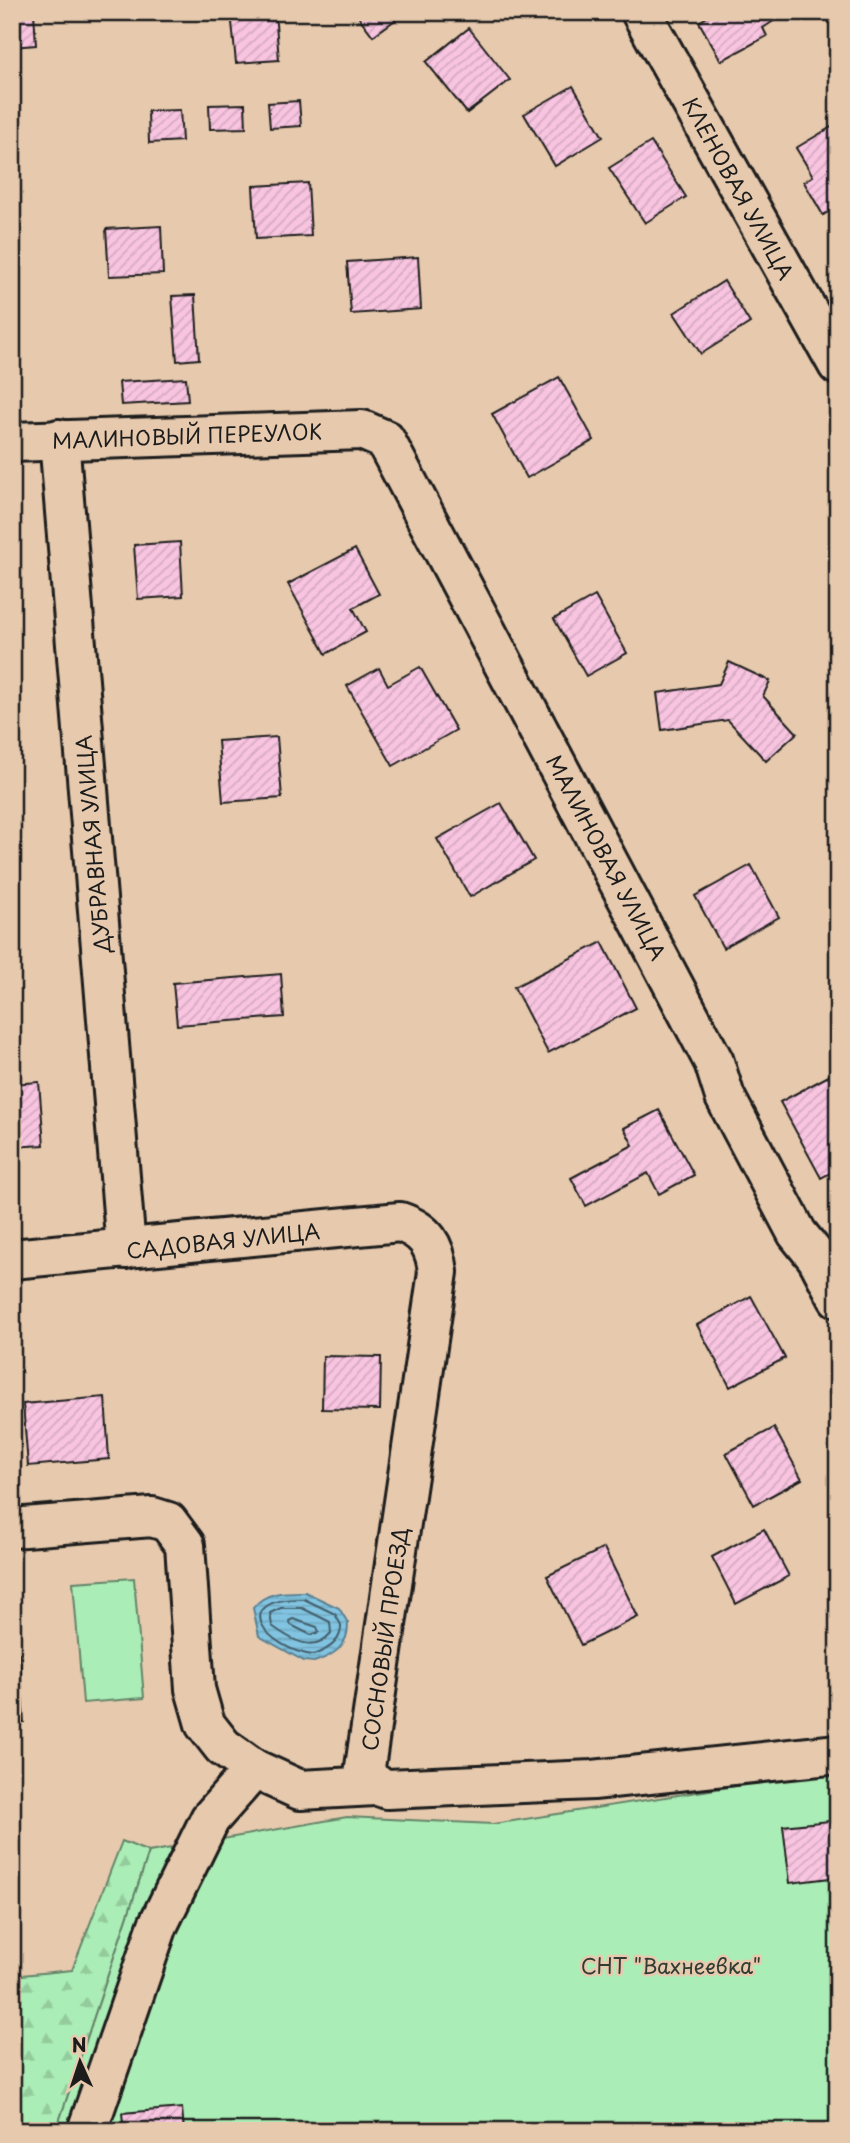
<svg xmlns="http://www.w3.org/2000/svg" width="850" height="2143" font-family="'Playpen Sans',sans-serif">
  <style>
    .forest { fill: url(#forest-firs); stroke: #648469; stroke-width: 2 }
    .garden { fill: #abedb6; stroke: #648469; stroke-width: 2 }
    .water { fill: url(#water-rules); stroke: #598193; stroke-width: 2 }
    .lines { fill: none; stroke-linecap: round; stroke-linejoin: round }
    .shore { stroke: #445f6b; stroke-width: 2 }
    .building { fill: url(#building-hatch); stroke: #1c1c1c; stroke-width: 2 }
    .minor-casing { stroke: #1c1c1c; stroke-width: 44 }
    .minor { stroke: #e7caae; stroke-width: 38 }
    .labels { text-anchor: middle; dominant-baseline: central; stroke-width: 5; stroke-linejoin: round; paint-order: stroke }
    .street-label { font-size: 21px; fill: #1c1c1c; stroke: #e7caae }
    .park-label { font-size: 21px; fill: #313b33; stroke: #e7caae }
  </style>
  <defs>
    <pattern id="forest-firs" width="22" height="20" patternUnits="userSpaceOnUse" patternTransform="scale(1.75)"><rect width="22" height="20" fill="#abedb6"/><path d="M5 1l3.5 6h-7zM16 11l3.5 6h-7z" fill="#93cb9c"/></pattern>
    <pattern id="water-rules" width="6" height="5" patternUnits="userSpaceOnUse" patternTransform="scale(1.75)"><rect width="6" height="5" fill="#81c4e2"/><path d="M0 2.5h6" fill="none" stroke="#6fa8c1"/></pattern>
    <pattern id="building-hatch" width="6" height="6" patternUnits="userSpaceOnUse" patternTransform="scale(1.75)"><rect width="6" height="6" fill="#f8c4e0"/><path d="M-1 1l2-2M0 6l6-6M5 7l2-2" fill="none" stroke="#d4a8c0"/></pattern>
  </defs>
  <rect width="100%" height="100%" fill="#e7caae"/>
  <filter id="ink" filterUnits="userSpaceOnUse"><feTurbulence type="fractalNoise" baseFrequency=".0143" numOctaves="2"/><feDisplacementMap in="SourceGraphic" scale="14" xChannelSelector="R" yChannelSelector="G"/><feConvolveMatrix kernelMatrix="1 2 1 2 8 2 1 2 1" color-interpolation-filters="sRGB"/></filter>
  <g filter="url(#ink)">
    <polygon class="forest" points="122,1841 149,1852 56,2131 12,2131 12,1976 72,1970"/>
    <g class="garden">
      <polygon points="134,1578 144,1698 83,1703 73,1582"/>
      <polygon points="838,1770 838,2131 56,2131 149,1852 347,1817 493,1824"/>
    </g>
    <path class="water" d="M 305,1592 L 339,1608 L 348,1623 C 349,1646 333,1656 314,1662 L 304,1661 L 259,1636 L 253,1608 C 265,1591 286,1592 305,1592 Z"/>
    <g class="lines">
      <g class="shore">
        <path d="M 304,1599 L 335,1614 L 341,1625 C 342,1642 328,1650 313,1655 C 267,1649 226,1598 304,1599 Z"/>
        <path d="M 281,1608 L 302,1608 L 330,1622 L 331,1633 C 314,1654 291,1640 272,1626 L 270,1613 Z"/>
        <polygon points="293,1619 317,1627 319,1632 311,1635 291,1625 289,1621"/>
      </g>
    </g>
    <g class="building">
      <polygon points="12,12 34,12 36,45 12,47"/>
      <polygon points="231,12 275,12 279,60 236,63"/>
      <polygon points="355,12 406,12 373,36"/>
      <polygon points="787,12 763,28 767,36 721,61 699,22 715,12"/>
      <polygon points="469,28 510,80 467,113 426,62"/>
      <polygon points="573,86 603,137 555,166 524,114"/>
      <polygon points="299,101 301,126 270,128 268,103"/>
      <polygon points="245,104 246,128 210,129 209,105"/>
      <polygon points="180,110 182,141 149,143 148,111"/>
      <polygon points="838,123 838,206 823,215 804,182 813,176 796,148"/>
      <polygon points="651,142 686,197 645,223 609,168"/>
      <polygon points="308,183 311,236 256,239 253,186"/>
      <polygon points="161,226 163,274 109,276 106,229"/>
      <polygon points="418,257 421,309 351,314 347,262"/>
      <polygon points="724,281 750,323 701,354 674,313"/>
      <polygon points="195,295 199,359 177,361 172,296"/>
      <polygon points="559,377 594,440 527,478 492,414"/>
      <polygon points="186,378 188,401 121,405 119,382"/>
      <polygon points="180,542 183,596 138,599 134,545"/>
      <polygon points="355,549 379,594 353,608 366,632 326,654 288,584"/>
      <polygon points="595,596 627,653 586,676 554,619"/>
      <polygon points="729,662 770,681 763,696 797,733 766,761 728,720 662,730 657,693 719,684"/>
      <polygon points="420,667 456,730 393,766 347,686 379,668 388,685"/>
      <polygon points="277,737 282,798 223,802 218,741"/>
      <polygon points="501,803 534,860 470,897 437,839"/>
      <polygon points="751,865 779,917 723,948 695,896"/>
      <polygon points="602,942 636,1008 548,1053 514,987"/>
      <polygon points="281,974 284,1017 177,1025 173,983"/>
      <polygon points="838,1071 838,1169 821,1178 780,1102"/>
      <polygon points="39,1082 44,1145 12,1147 12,1084"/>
      <polygon points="659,1110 694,1175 659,1194 648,1173 586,1206 571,1178 633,1145 624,1128"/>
      <polygon points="751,1296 785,1358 730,1387 697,1325"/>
      <polygon points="323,1356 381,1357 380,1410 322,1409"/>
      <polygon points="105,1397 109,1459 28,1466 23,1404"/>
      <polygon points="774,1428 802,1479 754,1505 726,1453"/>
      <polygon points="764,1529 789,1576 736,1604 712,1557"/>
      <polygon points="604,1548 638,1617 581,1645 547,1576"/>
      <polygon points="19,1653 24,1722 12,1723 12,1654"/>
      <polygon points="838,1820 838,1877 790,1883 783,1826"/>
      <polygon points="182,2108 184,2131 124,2131 122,2113"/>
    </g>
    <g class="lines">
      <g class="minor-casing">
        <g id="minor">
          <polyline points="641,12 838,365"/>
          <polyline points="59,439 126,1249"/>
          <polyline points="12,442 362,430 385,440 714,1062 725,1097 797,1233 817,1258 838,1298"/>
          <path d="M 12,1259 L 400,1222 C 426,1231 435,1245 438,1272 L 365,1767 C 368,1781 374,1785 387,1789 L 593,1780 L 838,1754"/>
          <polyline points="12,1528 152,1517 168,1522 185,1545 195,1689 205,1724 223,1747 254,1769 300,1790 375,1786"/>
          <polyline points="87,2131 158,1925 210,1819 254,1769"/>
        </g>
      </g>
      <use href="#minor" class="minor"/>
    </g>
  </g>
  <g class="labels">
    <g class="street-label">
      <text transform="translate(739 188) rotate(61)">КЛЕНОВАЯ УЛИЦА</text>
      <text transform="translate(187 435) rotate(-2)">МАЛИНОВЫЙ ПЕРЕУЛОК</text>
      <text transform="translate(92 844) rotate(-95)">ДУБРАВНАЯ УЛИЦА</text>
      <text transform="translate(607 857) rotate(62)">МАЛИНОВАЯ УЛИЦА</text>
      <text transform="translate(223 1240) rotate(-6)">САДОВАЯ УЛИЦА</text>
      <text transform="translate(384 1639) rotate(-82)">СОСНОВЫЙ ПРОЕЗД</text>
    </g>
    <g class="park-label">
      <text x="671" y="1965">СНТ "Вахнеевка"</text>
    </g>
  </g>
  <rect width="850" height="2143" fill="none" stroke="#e7caae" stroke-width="42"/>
  <rect x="21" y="21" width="808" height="2101" fill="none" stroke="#1c1c1c" stroke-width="2.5" filter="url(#ink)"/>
  <g transform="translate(80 2062) rotate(357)" stroke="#e7caae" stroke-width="5" paint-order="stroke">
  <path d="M0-5L12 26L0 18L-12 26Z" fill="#1c1c1c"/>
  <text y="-10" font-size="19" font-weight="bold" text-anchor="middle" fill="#1c1c1c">N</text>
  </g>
</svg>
